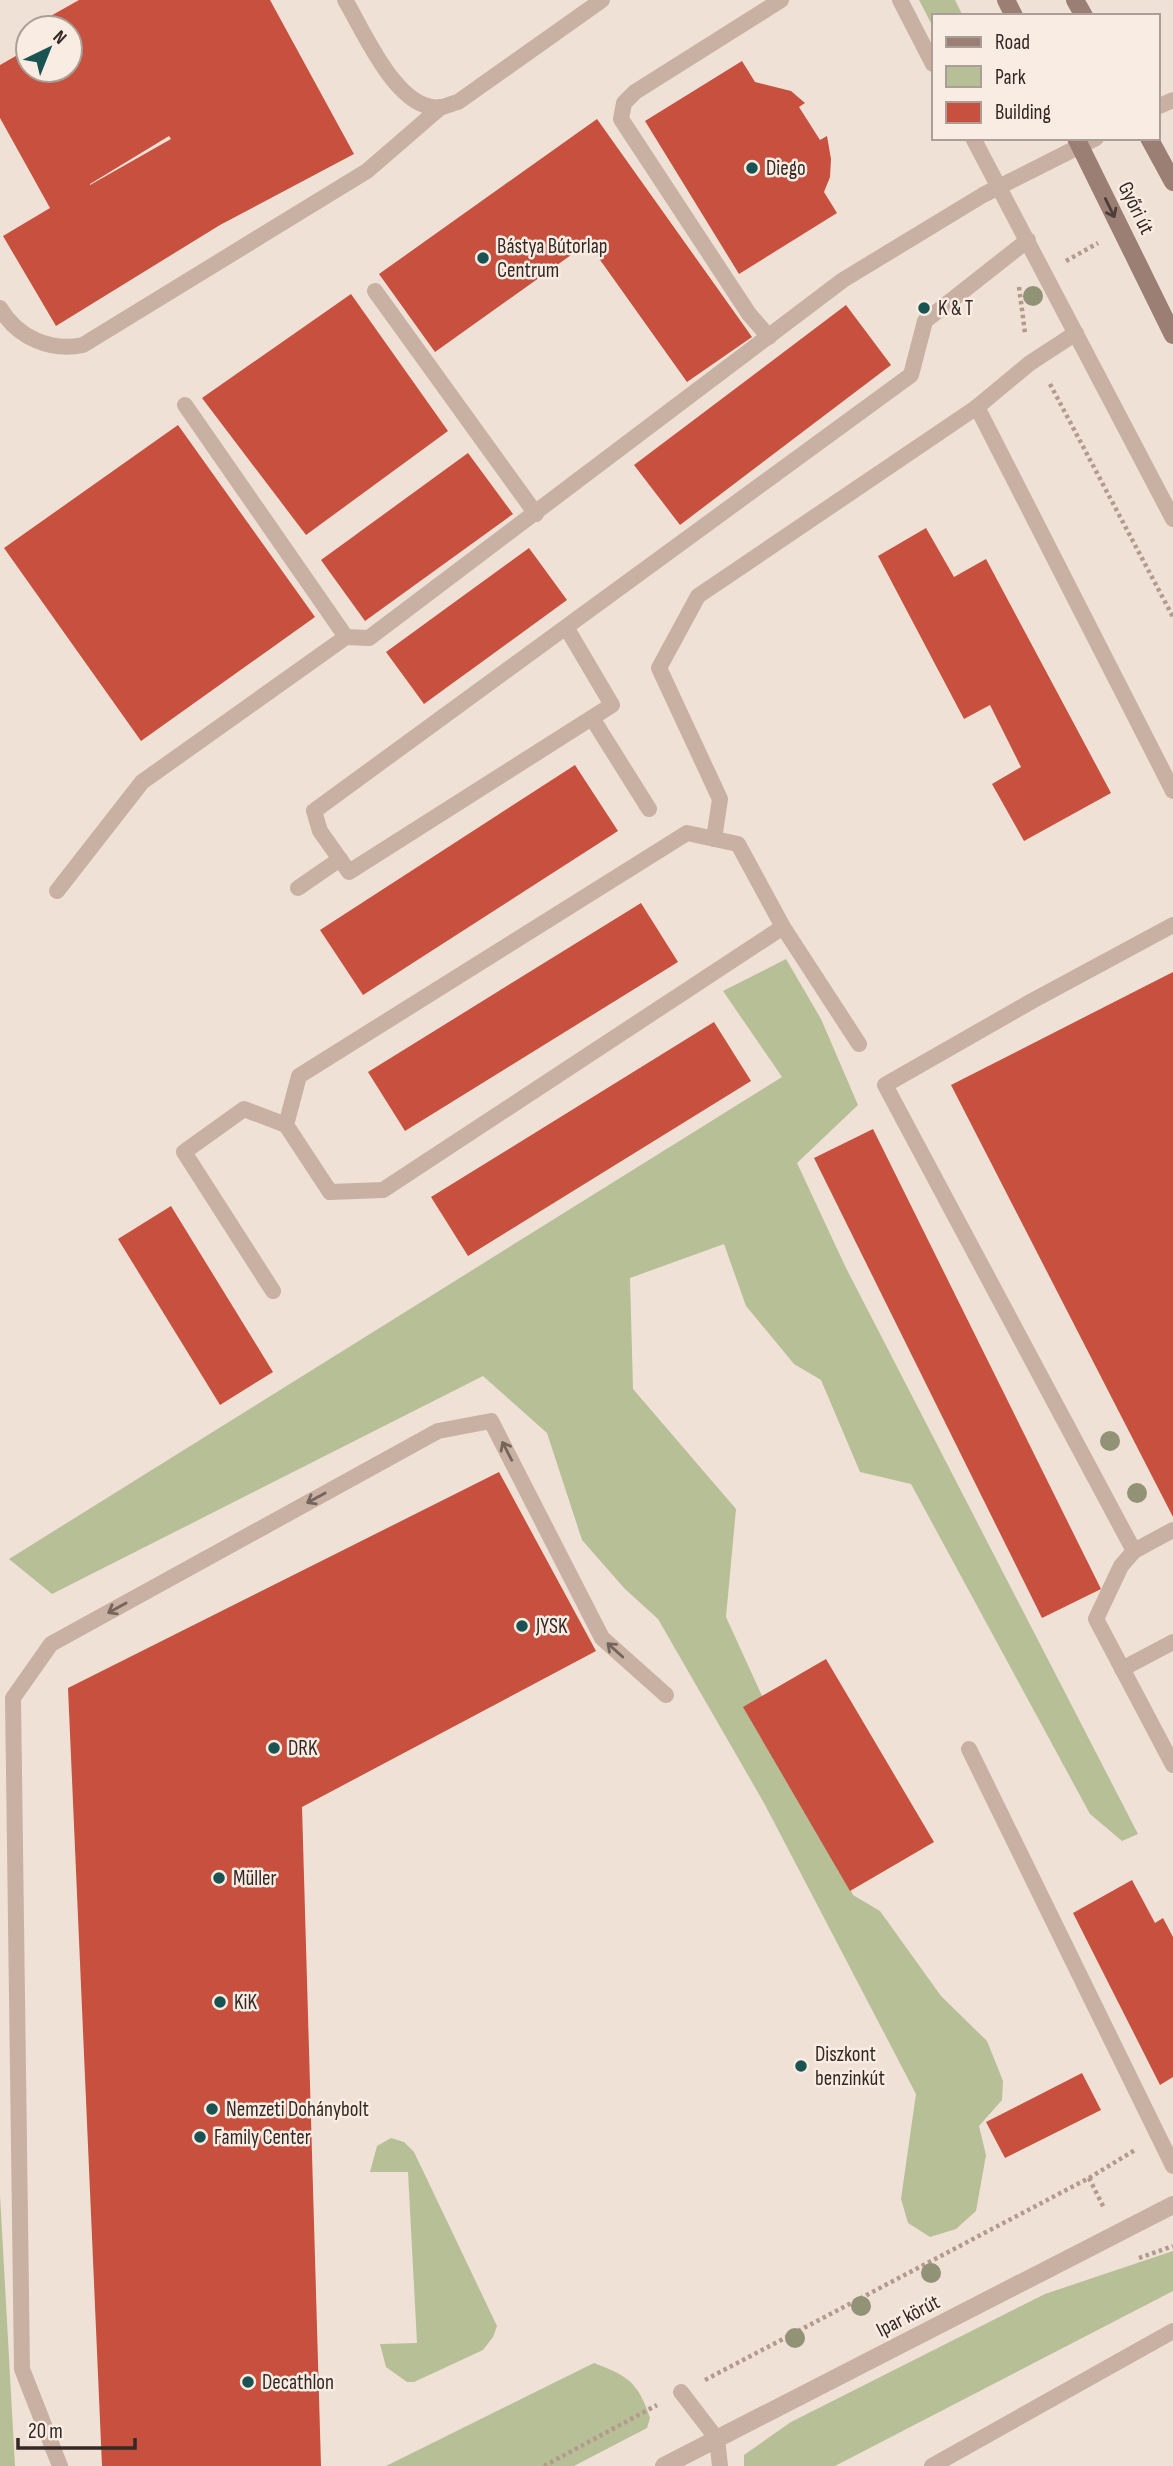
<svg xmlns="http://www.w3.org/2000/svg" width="1173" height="2466" font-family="'Sofia Sans Condensed',sans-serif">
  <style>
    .green { fill: #b6bf96 }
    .building { fill: #c7503e; fill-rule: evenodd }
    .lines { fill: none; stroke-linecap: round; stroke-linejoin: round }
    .path { stroke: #b4998d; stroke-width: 4.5; stroke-dasharray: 3.5 3.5; stroke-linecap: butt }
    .service { stroke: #c8b0a2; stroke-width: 16 }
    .minor { stroke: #c8b0a2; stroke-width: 18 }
    .secondary { stroke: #9b7e74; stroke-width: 18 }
    .tree { fill: #929276 }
    .oneway { stroke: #4d3e39 }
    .oneway2 { stroke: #76655d }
    .poi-dot { fill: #1a5452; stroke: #f9ece2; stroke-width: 2.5 }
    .labels { text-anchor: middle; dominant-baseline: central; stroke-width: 5; stroke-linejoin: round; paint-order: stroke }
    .poi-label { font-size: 21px; fill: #332825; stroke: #f9ece2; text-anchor: start }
    .street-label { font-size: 21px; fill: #332825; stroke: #f9ece2 }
  </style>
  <rect width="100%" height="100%" fill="#f0e1d6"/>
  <g class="green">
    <polygon points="919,0 955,0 963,16 933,16 933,27"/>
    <polygon points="786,959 821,1019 858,1105 797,1163 846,1268 1138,1834 1122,1841 1090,1814 911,1484 860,1472 821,1380 794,1364 746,1306 724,1244 630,1278 633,1389 736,1509 726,1617 853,1895 880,1911 941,1996 987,2041 1003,2081 1002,2100 979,2126 986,2155 976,2211 956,2229 930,2237 908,2223 901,2199 916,2094 764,1803 658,1619 625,1589 582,1540 547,1433 483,1376 52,1594 9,1559 782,1077 723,991"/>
    <polygon points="391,2138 404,2142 414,2152 497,2326 493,2337 483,2350 414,2382 407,2382 386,2367 380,2344 417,2343 408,2172 370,2172 377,2146"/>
    <polygon points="0,2195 15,2466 0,2466"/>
    <polygon points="1173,2251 1173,2291 835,2466 744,2466 744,2455 791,2422 1045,2294"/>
    <path d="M 594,2363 C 629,2376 638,2383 650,2418 L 647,2428 L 574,2466 L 386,2466 Z"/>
  </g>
  <g class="building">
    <path d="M 79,0 L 270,0 L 354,154 L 220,225 L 56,326 L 3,236 L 50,208 L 0,118 L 0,65 L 28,49 L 28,70 L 70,70 L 70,28 L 43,28 L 40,22 ZM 169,136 L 171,139 L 90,185 L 90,184 Z"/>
    <polygon points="742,61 755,82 791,91 805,103 799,107 820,140 827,136 831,159 830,177 824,192 837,213 739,274 645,121"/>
    <polygon points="597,119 752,337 687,382 588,243 435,352 379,274"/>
    <polygon points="351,294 448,431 306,535 202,398"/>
    <polygon points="846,305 891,365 680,525 634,465"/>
    <polygon points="178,425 315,617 141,741 4,548"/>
    <polygon points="468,453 513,514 365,621 321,560"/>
    <polygon points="926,528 954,577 986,559 1111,793 1024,841 992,784 1021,767 990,705 964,719 878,556"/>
    <polygon points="529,548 567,600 424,704 386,652"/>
    <polygon points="575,765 618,831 363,995 320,930"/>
    <polygon points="641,903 678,962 405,1131 368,1072"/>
    <polygon points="1173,972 1173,1517 951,1085"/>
    <polygon points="714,1022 751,1081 468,1256 431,1197"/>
    <polygon points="873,1129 1101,1589 1042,1618 814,1158"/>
    <polygon points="171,1206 273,1372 220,1405 118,1239"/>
    <polygon points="499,1472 596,1651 302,1807 321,2466 102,2466 68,1688"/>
    <polygon points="826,1659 934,1842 850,1891 743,1707"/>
    <polygon points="1132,1880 1155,1923 1163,1918 1173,1937 1173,2077 1160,2085 1073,1913"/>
    <polygon points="1082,2073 1101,2110 1005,2158 986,2122"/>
  </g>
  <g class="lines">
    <g class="path">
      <polyline points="1066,261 1098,243"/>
      <polyline points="1019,287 1025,333"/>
      <polyline points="1050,384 1173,617"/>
      <polyline points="1089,2178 1104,2208"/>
      <polyline points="1139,2258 1173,2246"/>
      <polyline points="705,2380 1089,2178 1135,2150"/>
      <polyline points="544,2466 657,2405"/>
    </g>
    <g class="service">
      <path d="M 345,0 C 364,31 398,114 442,107 C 447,106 453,103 458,102 L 602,0"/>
      <polyline points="900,0 933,64"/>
      <polyline points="1157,107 1173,100"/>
      <polyline points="973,138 1173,519"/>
      <polyline points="375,291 536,514"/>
      <path d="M 0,308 C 17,337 50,352 83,345 L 367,171 L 441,107"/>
      <polyline points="1076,333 1030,363 977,407 1173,791"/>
      <polyline points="769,337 749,314 621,119 624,103 635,92 781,0"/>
      <polyline points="185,405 346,637"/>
      <polyline points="566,627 612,705 349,872 320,831 314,811 911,375 925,321 1028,240"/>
      <polyline points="592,718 649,809"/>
      <polyline points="714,839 720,799 659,668 698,596 977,407"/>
      <polyline points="298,888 340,859"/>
      <polyline points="57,891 142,782 346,637 369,638 843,280 983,195 1096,138"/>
      <polyline points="783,927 738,844 687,833 299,1076 286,1125 330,1192 383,1190 783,927 859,1044"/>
      <polyline points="273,1291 184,1152 244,1109 286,1125"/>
      <polyline points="1173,1530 1134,1551 1121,1566 1096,1619 1173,1765"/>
      <polyline points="1134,1551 885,1085 1032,1001 1173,925"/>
      <polyline points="1122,1669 1173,1642"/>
      <polyline points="969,1749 1173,2166"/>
      <polyline points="681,2392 717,2439 720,2466"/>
      <polyline points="60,2466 22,2369 13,1698 51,1644 438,1431 491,1421 602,1638 666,1695"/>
      <polyline points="932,2466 1173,2331"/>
    </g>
    <polyline class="minor" points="664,2466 1173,2205"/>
    <g class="secondary">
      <polyline points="1006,0 1014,16"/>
      <polyline points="1075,0 1084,16"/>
      <polyline points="1076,138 1173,335"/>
      <polyline points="1149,138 1173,182"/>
    </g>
  </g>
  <g class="tree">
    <circle cx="1033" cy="296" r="10"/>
    <circle cx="1110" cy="1441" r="10"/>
    <circle cx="1137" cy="1493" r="10"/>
    <circle cx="931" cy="2273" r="10"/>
    <circle cx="861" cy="2306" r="10"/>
    <circle cx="795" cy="2338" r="10"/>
  </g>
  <defs><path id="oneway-shaft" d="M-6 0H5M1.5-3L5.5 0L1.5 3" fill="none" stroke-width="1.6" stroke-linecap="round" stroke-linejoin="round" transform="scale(1.75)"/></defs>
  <use class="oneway" href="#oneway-shaft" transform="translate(1110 208) rotate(64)"/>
  <g class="oneway2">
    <use href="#oneway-shaft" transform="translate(507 1451) rotate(-117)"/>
    <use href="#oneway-shaft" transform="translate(316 1498) rotate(151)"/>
    <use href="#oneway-shaft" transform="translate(117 1608) rotate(151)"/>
    <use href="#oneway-shaft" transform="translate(615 1650) rotate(-138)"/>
  </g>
  <g class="poi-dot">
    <circle cx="752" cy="168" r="7"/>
    <circle cx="483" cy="258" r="7"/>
    <circle cx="924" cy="308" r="7"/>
    <circle cx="522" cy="1626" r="7"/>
    <circle cx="274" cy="1748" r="7"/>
    <circle cx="219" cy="1878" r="7"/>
    <circle cx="220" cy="2002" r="7"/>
    <circle cx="801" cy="2066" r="7"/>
    <circle cx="212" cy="2109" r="7"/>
    <circle cx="200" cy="2137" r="7"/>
    <circle cx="248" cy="2382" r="7"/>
  </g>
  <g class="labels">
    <g class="poi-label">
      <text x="766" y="168">Diego</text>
      <text x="497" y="246">Bástya Bútorlap<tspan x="497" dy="24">Centrum</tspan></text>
      <text x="938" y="308">K &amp; T</text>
      <text x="536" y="1626">JYSK</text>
      <text x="288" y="1748">DRK</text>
      <text x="233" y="1878">Müller</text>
      <text x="234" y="2002">KiK</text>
      <text x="815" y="2054">Diszkont<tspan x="815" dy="24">benzinkút</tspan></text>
      <text x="226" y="2109">Nemzeti Dohánybolt</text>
      <text x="214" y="2137">Family Center</text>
      <text x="262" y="2382">Decathlon</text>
    </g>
    <g class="street-label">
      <text transform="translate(1136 208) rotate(64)">Győri út</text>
      <text transform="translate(908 2316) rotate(-27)">Ipar körút</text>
    </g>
  </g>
  <rect x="932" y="14" width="228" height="126" fill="#f9ece2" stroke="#aa9e96" stroke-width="2"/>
  <rect x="946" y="37" width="35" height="10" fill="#9b7e74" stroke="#aa9e96" stroke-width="2"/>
  <text x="995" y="49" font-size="21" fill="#332825">Road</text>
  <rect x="946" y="66" width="35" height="21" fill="#b6bf96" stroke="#aa9e96" stroke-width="2"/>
  <text x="995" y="84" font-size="21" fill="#332825">Park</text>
  <rect x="946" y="102" width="35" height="21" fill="#c7503e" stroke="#aa9e96" stroke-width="2"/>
  <text x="995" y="119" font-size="21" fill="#332825">Building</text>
  <g transform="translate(49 49) rotate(43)"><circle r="33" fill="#f9ece2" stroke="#aa9e96" stroke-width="2"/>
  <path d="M0-5L12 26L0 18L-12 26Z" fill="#1a5452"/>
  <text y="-10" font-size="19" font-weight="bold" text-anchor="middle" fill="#332825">N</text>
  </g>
  <path d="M18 2438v10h117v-10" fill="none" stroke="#332825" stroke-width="3.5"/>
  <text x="28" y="2438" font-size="21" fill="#332825" stroke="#f9ece2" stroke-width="5" paint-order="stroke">20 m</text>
</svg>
